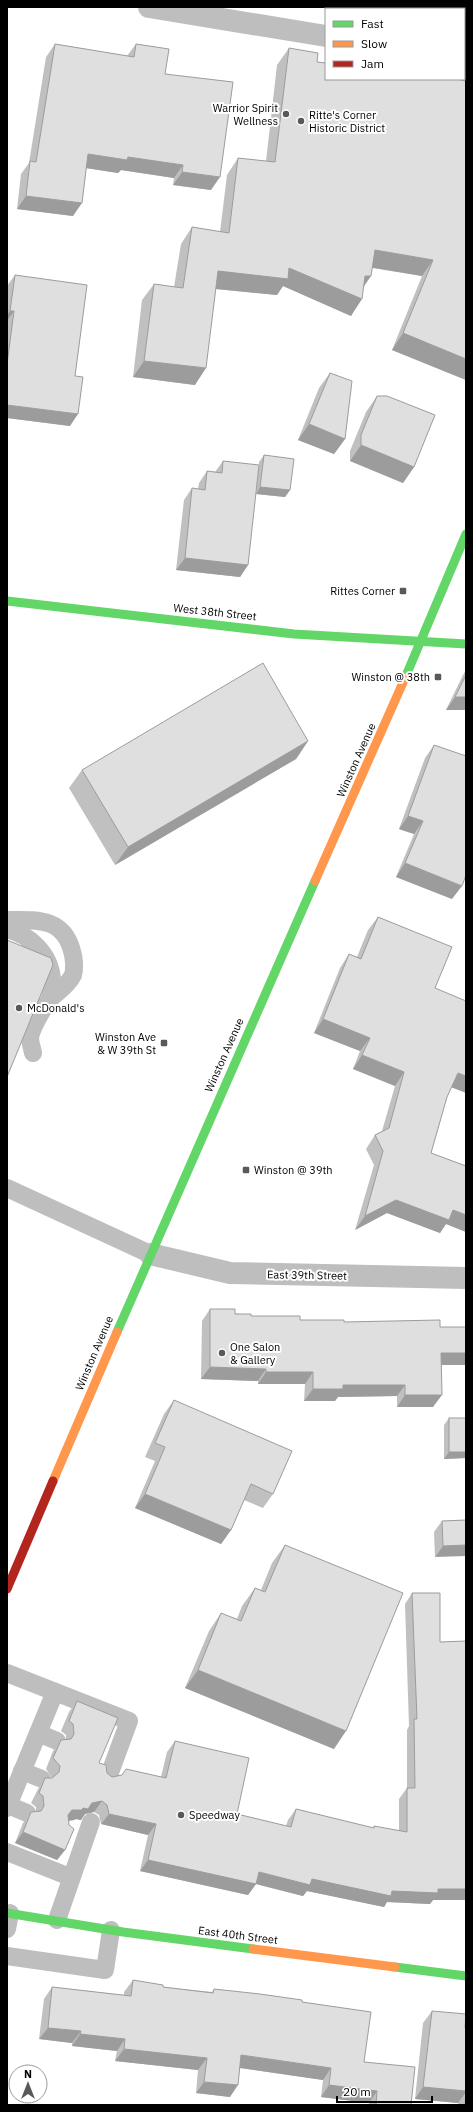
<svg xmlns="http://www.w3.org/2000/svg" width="473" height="2112" font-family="'IBM Plex Sans',sans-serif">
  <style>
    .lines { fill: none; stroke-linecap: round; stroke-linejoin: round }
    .lane { stroke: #bebebe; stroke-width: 18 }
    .street { stroke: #bebebe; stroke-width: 22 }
    .fast { stroke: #63d668; stroke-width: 9 }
    .slow { stroke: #ff974d; stroke-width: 9 }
    .jam { stroke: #b3261e; stroke-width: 9 }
    .wall { fill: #c0c0c0 }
    .shaded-wall { fill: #9c9c9c }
    .building { fill: #dfdfdf; stroke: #9c9c9c }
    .poi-dot { fill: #595959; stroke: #fff; stroke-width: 1.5 }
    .labels { text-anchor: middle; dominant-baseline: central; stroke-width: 4; stroke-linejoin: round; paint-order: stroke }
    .poi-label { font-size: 11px; fill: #000; stroke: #fff; text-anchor: start }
    .street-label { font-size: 11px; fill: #000; stroke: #fff }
  </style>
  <rect width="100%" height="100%" fill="#fff"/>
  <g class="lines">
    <g class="lane">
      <path d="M 7,920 C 36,920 63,917 72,951 C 74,957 75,968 73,975 C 68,985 60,990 52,997 C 45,1004 31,1029 30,1038 C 30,1042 32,1048 33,1053"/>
      <path d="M 7,929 C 30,935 50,954 52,979 C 53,985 51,993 50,998"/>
      <polyline points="7,1188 150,1254"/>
      <polyline points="7,1673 129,1721 108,1778"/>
      <polyline points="38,1733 57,1741"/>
      <polyline points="22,1771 42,1779"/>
      <polyline points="8,1805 27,1813"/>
      <polyline points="7,1808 55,1692"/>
      <polyline points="7,1852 70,1877"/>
      <polyline points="57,1920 91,1822"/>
      <polyline points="7,1929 10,1913"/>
      <polyline points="7,1956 105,1970 111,1930"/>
    </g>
    <g class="street">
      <polyline points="149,7 326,36"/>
      <polyline points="464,60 466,60"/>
      <polyline points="150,1254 230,1273 466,1278"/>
    </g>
    <g class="fast">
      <polyline points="7,601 294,634 466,644"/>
      <polyline points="405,678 466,534"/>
      <polyline points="117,1332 315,881"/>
      <polyline points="7,1913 123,1932 253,1949"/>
      <polyline points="395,1967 466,1976"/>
    </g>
    <g class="slow">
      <polyline points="315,881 405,678"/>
      <polyline points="53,1481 117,1332"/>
      <polyline points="253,1949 395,1967"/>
    </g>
    <polyline class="jam" points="7,1589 53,1481"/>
  </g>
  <g class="wall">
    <polygon points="55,44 127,56 136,44 165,74 211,190 173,185 174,178 121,170 118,173 86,168 73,216 17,209 21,174 29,163 46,57"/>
    <polygon points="289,48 317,62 466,81 466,380 392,350 422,276 372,268 351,316 283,286 277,295 216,289 195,385 133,377 142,300 154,284 174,287 181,244 192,227 220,232 227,175 238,158 266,161 277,65"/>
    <polygon points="15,275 75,376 70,426 7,418 7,286"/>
    <polygon points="330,373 345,439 334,454 298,440 319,388"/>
    <polygon points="377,396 414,467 403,483 350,461 350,451 366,412"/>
    <polygon points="264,455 290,490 285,497 256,494 259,462"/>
    <polygon points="223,461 248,565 240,577 176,570 184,500 192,488 198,489 199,483 207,471 215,472"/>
    <polygon points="466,670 466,710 446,710 463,675"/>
    <polygon points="308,741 296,759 115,865 69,788 82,770"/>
    <polygon points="434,745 452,899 396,877 414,834 399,829 425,758"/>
    <polygon points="378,917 435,988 451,1087 447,1097 431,1153 466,1166 466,1232 446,1224 440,1233 387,1213 355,1230 374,1165 366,1149 375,1135 382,1131 395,1086 353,1069 360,1051 314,1033 340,968 349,954 357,957 368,930"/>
    <polygon points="210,1309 251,1316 300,1320 440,1327 466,1365 441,1365 433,1407 397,1407 397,1396 338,1397 335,1401 304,1401 305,1384 258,1384 258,1381 201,1379 202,1321"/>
    <polygon points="174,1400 273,1494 263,1508 244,1500 231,1530 221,1544 135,1508 155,1461 145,1457 164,1414"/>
    <polygon points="449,1418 466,1418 466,1458 444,1459 444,1425"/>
    <polygon points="466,1520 435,1557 434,1532 442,1521"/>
    <polygon points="285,1545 334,1749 185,1688 209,1631 221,1613 237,1619 242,1606 255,1588 261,1590 272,1563"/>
    <polygon points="412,1593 440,1642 466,1900 433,1900 430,1904 387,1902 384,1907 307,1891 303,1896 256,1884 248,1895 140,1871 148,1835 101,1824 99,1815 94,1812 85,1814 81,1820 76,1819 74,1820 69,1821 65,1850 57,1860 15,1843 23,1823 31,1812 36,1811 36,1807 31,1803 38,1789 45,1778 52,1778 46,1769 53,1751 61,1740 66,1739 66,1735 61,1731 69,1712 77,1701 99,1763 107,1773 112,1777 161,1777 167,1752 175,1741 237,1814 286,1826 288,1820 296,1809 373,1828 374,1826 399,1831 399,1799 407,1788 407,1730 409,1726 405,1604"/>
    <polygon points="133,1980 163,1987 212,1992 214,1989 302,2002 364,2062 411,2105 369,2105 369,2103 321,2097 323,2080 240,2068 230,2097 196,2093 198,2070 115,2061 117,2051 72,2046 72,2043 39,2039 44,1999 52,1987 124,1995 124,1992"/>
    <polygon points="432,2011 466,2028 466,2105 458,2105 458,2103 415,2099 423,2023"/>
  </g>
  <g class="shaded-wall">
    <polygon points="418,7 460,7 459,9 429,9"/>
    <polygon points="88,154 128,157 183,165 174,178 121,170 118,173 79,167"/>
    <polygon points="182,172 220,177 211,190 173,185"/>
    <polygon points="26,196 82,203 73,216 17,209"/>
    <polygon points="375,250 433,260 422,276 363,266"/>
    <polygon points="289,268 362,299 351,316 283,286 277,295 206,288 218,271"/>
    <polygon points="365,276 371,276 360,292"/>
    <polygon points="10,311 14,311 7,321 7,315"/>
    <polygon points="403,333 466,359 466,380 392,350"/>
    <polygon points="144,361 206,368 195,385 133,377"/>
    <polygon points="7,405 78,414 70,426 7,418"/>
    <polygon points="309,424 345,439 334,454 298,440"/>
    <polygon points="361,445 414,467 403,483 350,461"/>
    <polygon points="260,487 290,490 285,497 256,494"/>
    <polygon points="185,558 248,565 240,577 176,570"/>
    <polygon points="455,697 466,697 466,710 446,710"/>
    <polygon points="308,741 296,759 115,865 128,847"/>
    <polygon points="408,816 423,821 414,834 399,829"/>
    <polygon points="405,863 462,886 452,899 396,877"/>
    <polygon points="323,1019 370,1038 360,1051 314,1033"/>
    <polygon points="362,1055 404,1072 395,1086 353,1069"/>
    <polygon points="458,1073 466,1076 466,1093 448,1086"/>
    <polygon points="396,1200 453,1210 466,1215 466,1232 446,1224 440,1233 387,1213 355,1230 365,1216"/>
    <polygon points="441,1353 466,1353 466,1365 432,1365"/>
    <polygon points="210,1367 266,1369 258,1381 201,1379"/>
    <polygon points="266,1372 313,1372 305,1384 258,1384"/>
    <polygon points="343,1385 405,1385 397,1396 338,1397 335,1401 304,1401 313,1389"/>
    <polygon points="405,1395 442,1395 433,1407 397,1407"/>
    <polygon points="449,1452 466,1452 466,1458 444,1459"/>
    <polygon points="145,1494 231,1530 221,1544 135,1508"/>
    <polygon points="466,1545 466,1556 435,1557 443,1546"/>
    <polygon points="198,1670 346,1731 334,1749 185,1688"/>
    <polygon points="102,1801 94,1812 85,1814 81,1820 76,1819 74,1820 64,1821 68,1815 72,1810 92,1803"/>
    <polygon points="109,1814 156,1824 148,1835 101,1824"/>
    <polygon points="23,1832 65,1850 57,1860 15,1843"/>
    <polygon points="148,1860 259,1872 312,1879 392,1891 438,1889 466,1889 466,1900 433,1900 430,1904 387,1902 384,1907 307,1891 303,1896 256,1884 248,1895 140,1871"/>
    <polygon points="48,2028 81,2031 72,2043 39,2039"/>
    <polygon points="80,2034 125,2039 117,2051 72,2046"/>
    <polygon points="124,2049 207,2058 198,2070 115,2061"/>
    <polygon points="241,2055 331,2068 323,2080 233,2067"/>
    <polygon points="204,2082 238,2085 230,2097 196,2093"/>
    <polygon points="329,2085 377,2091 369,2103 321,2097"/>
    <polygon points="423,2087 466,2091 466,2092 458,2103 415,2099"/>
  </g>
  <g class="building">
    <polygon points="55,44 134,57 136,44 169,49 165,74 233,82 220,177 182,172 183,165 128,157 127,160 88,154 82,203 26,196 30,161 36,162"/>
    <polygon points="289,48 318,53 317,62 326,63 326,79 456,79 466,81 466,359 403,333 433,260 375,250 371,276 365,276 362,299 289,268 288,279 218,271 206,368 144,361 154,284 183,288 192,227 229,233 238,158 275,162"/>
    <polygon points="15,275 87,285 75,376 83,377 78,414 7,405 7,364 14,311 10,311"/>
    <polygon points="330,373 352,381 345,439 309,424"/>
    <polygon points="377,396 387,396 435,415 414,467 361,445 361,435"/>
    <polygon points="264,455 294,459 290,490 260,487"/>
    <polygon points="223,461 259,465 248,565 185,558 192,488 205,490 207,471 222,473"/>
    <polygon points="263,663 308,741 128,847 82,770"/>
    <polygon points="466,675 466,697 455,697"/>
    <polygon points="434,745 466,756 466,875 462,886 405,863 423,821 408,816"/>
    <polygon points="378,917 452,947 435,988 466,1001 466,1076 458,1073 447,1097 431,1153 466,1166 466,1215 453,1210 449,1220 396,1200 365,1216 383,1151 375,1135 389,1128 404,1072 362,1055 370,1038 323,1019 349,954 361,959"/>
    <polygon points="7,940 51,958 53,965 7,1077"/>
    <polygon points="210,1309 235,1309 235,1314 251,1314 251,1316 300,1316 300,1320 344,1320 344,1322 440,1320 440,1327 466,1327 466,1353 441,1353 442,1395 405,1395 405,1385 343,1385 343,1389 313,1389 313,1372 266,1372 266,1369 210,1367"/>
    <polygon points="174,1400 292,1451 273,1494 251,1484 231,1530 145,1494 165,1447 155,1443"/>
    <rect x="449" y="1418" width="17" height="34"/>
    <polygon points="466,1520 466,1545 443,1546 442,1521"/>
    <polygon points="285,1545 403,1593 346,1731 198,1670 221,1613 241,1621 255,1588 265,1592"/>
    <polygon points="412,1593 440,1593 440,1642 466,1641 466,1889 438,1889 438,1893 392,1891 391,1896 312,1879 310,1885 259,1872 256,1884 148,1860 156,1824 109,1814 107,1805 102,1801 92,1803 88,1809 83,1808 82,1810 72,1810 68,1815 69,1825 74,1829 65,1850 23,1832 31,1812 41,1811 44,1806 43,1796 39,1793 45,1778 52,1778 59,1772 60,1766 53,1758 61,1740 71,1739 74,1734 73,1724 69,1721 77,1701 118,1718 99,1763 106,1765 107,1773 112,1777 122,1775 126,1769 166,1778 175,1741 249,1758 237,1814 291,1827 296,1809 374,1828 374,1826 407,1832 407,1788 415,1788 414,1719 417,1719"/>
    <polygon points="133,1980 163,1985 163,1987 213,1993 214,1989 260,1994 302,2000 302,2002 371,2012 364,2062 415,2067 411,2105 376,2105 377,2091 329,2085 331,2068 241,2055 238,2085 204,2082 207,2058 124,2049 125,2039 80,2034 81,2031 48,2028 52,1987 131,1996"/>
    <polygon points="432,2011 466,2014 465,2028 466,2028 466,2091 423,2087"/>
    <polygon points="466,2094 466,2104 465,2104"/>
  </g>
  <g class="poi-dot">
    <circle cx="286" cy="114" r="4"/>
    <circle cx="301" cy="121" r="4"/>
    <rect x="399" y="587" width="8" height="8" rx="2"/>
    <rect x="434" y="673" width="8" height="8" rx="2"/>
    <circle cx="19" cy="1008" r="4"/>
    <rect x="160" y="1039" width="8" height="8" rx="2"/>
    <rect x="242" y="1166" width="8" height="8" rx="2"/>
    <circle cx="222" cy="1353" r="4"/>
    <circle cx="181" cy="1815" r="4"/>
  </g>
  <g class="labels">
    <g class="poi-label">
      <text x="278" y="108" text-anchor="end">Warrior Spirit<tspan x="278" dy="13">Wellness</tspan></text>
      <text x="309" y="115">Ritte's Corner<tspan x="309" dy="13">Historic District</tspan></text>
      <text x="395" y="591" text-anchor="end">Rittes Corner</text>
      <text x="430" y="677" text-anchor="end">Winston @ 38th</text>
      <text x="27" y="1008">McDonald's</text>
      <text x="156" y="1037" text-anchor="end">Winston Ave<tspan x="156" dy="13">&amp; W 39th St</tspan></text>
      <text x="254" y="1170">Winston @ 39th</text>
      <text x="230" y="1347">One Salon<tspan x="230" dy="13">&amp; Gallery</tspan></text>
      <text x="189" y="1815">Speedway</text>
    </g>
    <g class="street-label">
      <text transform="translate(215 612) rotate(6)">West 38th Street</text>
      <text transform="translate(356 760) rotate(-66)">Winston Avenue</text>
      <text transform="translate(224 1055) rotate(-66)">Winston Avenue</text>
      <text transform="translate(307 1275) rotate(1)">East 39th Street</text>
      <text transform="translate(94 1353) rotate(-67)">Winston Avenue</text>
      <text transform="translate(238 1935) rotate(7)">East 40th Street</text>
    </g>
  </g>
  <rect width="473" height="2112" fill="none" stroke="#000000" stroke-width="16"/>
  <rect x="325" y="8" width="140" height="72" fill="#ffffff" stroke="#999999"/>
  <rect x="333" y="21" width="20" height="6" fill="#63d668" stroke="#999999"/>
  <text x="361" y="28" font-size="12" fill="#000000">Fast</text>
  <rect x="333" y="41" width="20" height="6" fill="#ff974d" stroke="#999999"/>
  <text x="361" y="48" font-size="12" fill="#000000">Slow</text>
  <rect x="333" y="61" width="20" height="6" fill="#b3261e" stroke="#999999"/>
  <text x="361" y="68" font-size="12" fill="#000000">Jam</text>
  <g transform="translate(28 2084)"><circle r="19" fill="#ffffff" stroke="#999999"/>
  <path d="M0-3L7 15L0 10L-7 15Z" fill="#595959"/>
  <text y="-6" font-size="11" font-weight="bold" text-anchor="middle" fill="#000000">N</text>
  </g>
  <path d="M337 2096v6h95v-6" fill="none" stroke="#000000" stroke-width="2"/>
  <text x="343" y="2096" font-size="12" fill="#000000" stroke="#ffffff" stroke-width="3" paint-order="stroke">20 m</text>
</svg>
